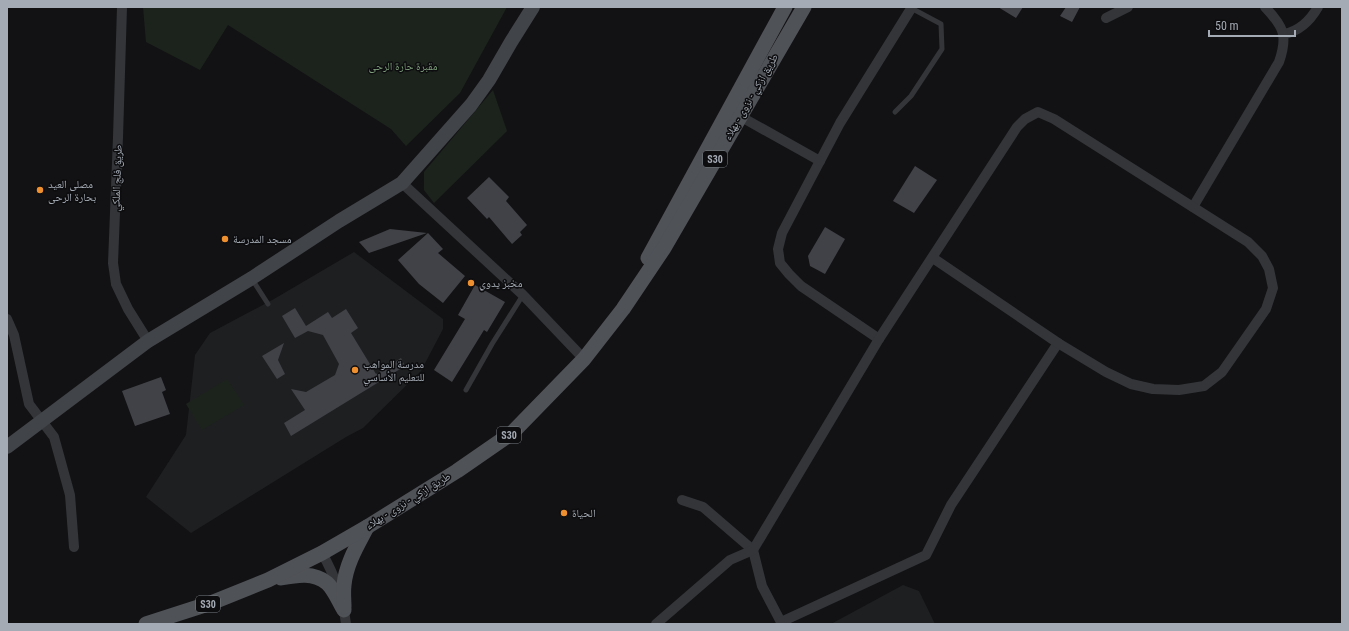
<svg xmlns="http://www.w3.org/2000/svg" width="1349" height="631" font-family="'Roboto Condensed','Noto Naskh Arabic',sans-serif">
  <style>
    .built { fill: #1e1f21 }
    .green { fill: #1c231c }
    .building { fill: #414247 }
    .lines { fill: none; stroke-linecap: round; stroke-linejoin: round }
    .lane { stroke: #333539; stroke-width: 5 }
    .street { stroke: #333539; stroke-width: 10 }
    .secondary { stroke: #414448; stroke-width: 14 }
    .primary { stroke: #4f5257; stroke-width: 15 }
    .poi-dot { fill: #ee9030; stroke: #0d0d0f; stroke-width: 1.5 }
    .labels { text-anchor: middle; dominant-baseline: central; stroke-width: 3; stroke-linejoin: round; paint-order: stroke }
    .shield { fill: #0d0d0f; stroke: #777c82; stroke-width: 1 }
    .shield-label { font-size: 10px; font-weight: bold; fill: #a4abb4 }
    .park-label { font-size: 11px; fill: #7e9f7b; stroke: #0d0d0f }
    .street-label { font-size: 11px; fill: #a4abb4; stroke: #0d0d0f }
    .poi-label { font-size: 11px; fill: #a4abb4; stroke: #0d0d0f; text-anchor: start }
  </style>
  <rect width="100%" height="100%" fill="#121214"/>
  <g class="built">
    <polygon points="354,252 443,319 443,329 421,371 363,428 346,437 191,533 146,497 186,435 195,355 210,333 274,299"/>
    <polygon points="903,585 919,591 935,624 831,624"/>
  </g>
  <g class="green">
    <polygon points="143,7 507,7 460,93 406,146 391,129 228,25 200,70 146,42"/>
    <polygon points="493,90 507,131 434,203 424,190 424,172"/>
    <polygon points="227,379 244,405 202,430 186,404"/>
  </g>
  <g class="building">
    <polygon points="998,7 1023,7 1016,18"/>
    <polygon points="1066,7 1080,7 1072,22 1060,16"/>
    <polygon points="915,166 937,180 914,213 893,201"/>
    <polygon points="489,177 509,197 506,201 527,225 520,232 522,235 512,244 489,217 487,219 467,198"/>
    <polygon points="825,227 845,239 825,274 810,266 808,256"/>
    <polygon points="390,229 427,233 369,253 359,242"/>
    <polygon points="428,233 443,249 438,253 465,276 443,303 419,284 398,260"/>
    <polygon points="475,285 505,302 487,332 484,330 452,382 434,370 465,319 458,315"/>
    <polygon points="295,308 306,326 328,312 332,318 346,309 358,328 351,333 376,374 401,358 405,366 291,436 284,423 305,410 291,389 306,392 335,375 339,364 323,335 308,331 295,338 282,316"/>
    <polygon points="284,343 278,360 285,374 277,379 262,356"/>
    <polygon points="161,377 166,390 162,392 170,414 135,426 122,391"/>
  </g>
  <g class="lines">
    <g class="lane">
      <polyline points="895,112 911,96 942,49 941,24 911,8"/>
      <polyline points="252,279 268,304"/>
      <polyline points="466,390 492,344 523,295"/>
    </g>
    <g class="street">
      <polyline points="122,7 118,137 113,263 116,284 128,309 148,341"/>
      <polyline points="1106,18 1128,7"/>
      <path d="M 1284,34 C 1300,31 1310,21 1318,7"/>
      <polyline points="736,114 820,161"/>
      <polyline points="402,183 523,295 584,359"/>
      <path d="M 1193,207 L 1279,62 C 1288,36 1284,27 1265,7"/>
      <polyline points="7,319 14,335 29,404 54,437 70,495 74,547"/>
      <polyline points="879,339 801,286 789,274 780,263 778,249 782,233 840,123 912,7"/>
      <polyline points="682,500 703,507 753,550 762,586 782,624"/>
      <path d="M 322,553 C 334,574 343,599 346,624"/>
      <polyline points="781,622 926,555 951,505 1058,343"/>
      <polyline points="656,624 730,560 753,550 879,339 1017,127 1025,119 1038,112 1054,119 1248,242 1262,256 1269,269 1273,288 1266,309 1222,372 1204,386 1179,390 1153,389 1131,384 1106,372 1058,343 933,258"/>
    </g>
    <polyline class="secondary" points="7,447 148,341 252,278 339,221 402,183 471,105 489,80 511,42 533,7"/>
    <g class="primary">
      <polyline points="648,258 785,7"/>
      <path d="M 281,578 C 297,575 314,572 327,583 C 334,589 339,602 344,610"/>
      <path d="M 344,607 C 344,600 343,593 344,585 C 346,564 357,546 367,527"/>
      <polyline points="146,624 211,603 268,580 322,553 367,527 457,471 512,433 584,359 623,309 664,248 804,7"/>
    </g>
  </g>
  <g class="poi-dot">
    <circle cx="40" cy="190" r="4"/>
    <circle cx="225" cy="239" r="4"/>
    <circle cx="471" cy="283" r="4"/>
    <circle cx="355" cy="370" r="4"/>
    <circle cx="564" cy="513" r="4"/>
  </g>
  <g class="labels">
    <g class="shield">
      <rect x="703" y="151" width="24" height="16" rx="3"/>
      <rect x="497" y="427" width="24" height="16" rx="3"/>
      <rect x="196" y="596" width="24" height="16" rx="3"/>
    </g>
    <g class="shield-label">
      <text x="715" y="159">S30</text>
      <text x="509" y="435">S30</text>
      <text x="208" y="604">S30</text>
    </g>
    <g class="park-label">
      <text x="403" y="66">مقبرة حارة الرحى</text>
    </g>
    <g class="street-label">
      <text transform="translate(751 97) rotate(-60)">طريق ازكي - نزوى - بهلاء</text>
      <text transform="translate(117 178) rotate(-88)">طريق فلج الملكي</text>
      <text transform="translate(408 501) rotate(-32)">طريق ازكي - نزوى - بهلاء</text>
    </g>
    <g class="poi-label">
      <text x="48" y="184">مصلى العيد<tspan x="48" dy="13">بحارة الرحى</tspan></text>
      <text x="233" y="239">مسجد المدرسة</text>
      <text x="479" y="283">مخبز يدوي</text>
      <text x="363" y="364">مدرسة المواهب<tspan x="363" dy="13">للتعليم الأساسي</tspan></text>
      <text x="572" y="513">الحياة</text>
    </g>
  </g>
  <rect width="1349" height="631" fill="none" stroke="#a4abb4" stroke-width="16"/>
  <path d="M1209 30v6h86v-6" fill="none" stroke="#a4abb4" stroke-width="2"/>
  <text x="1215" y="30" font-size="12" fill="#a4abb4" stroke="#0d0d0f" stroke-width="3" paint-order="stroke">50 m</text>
</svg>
